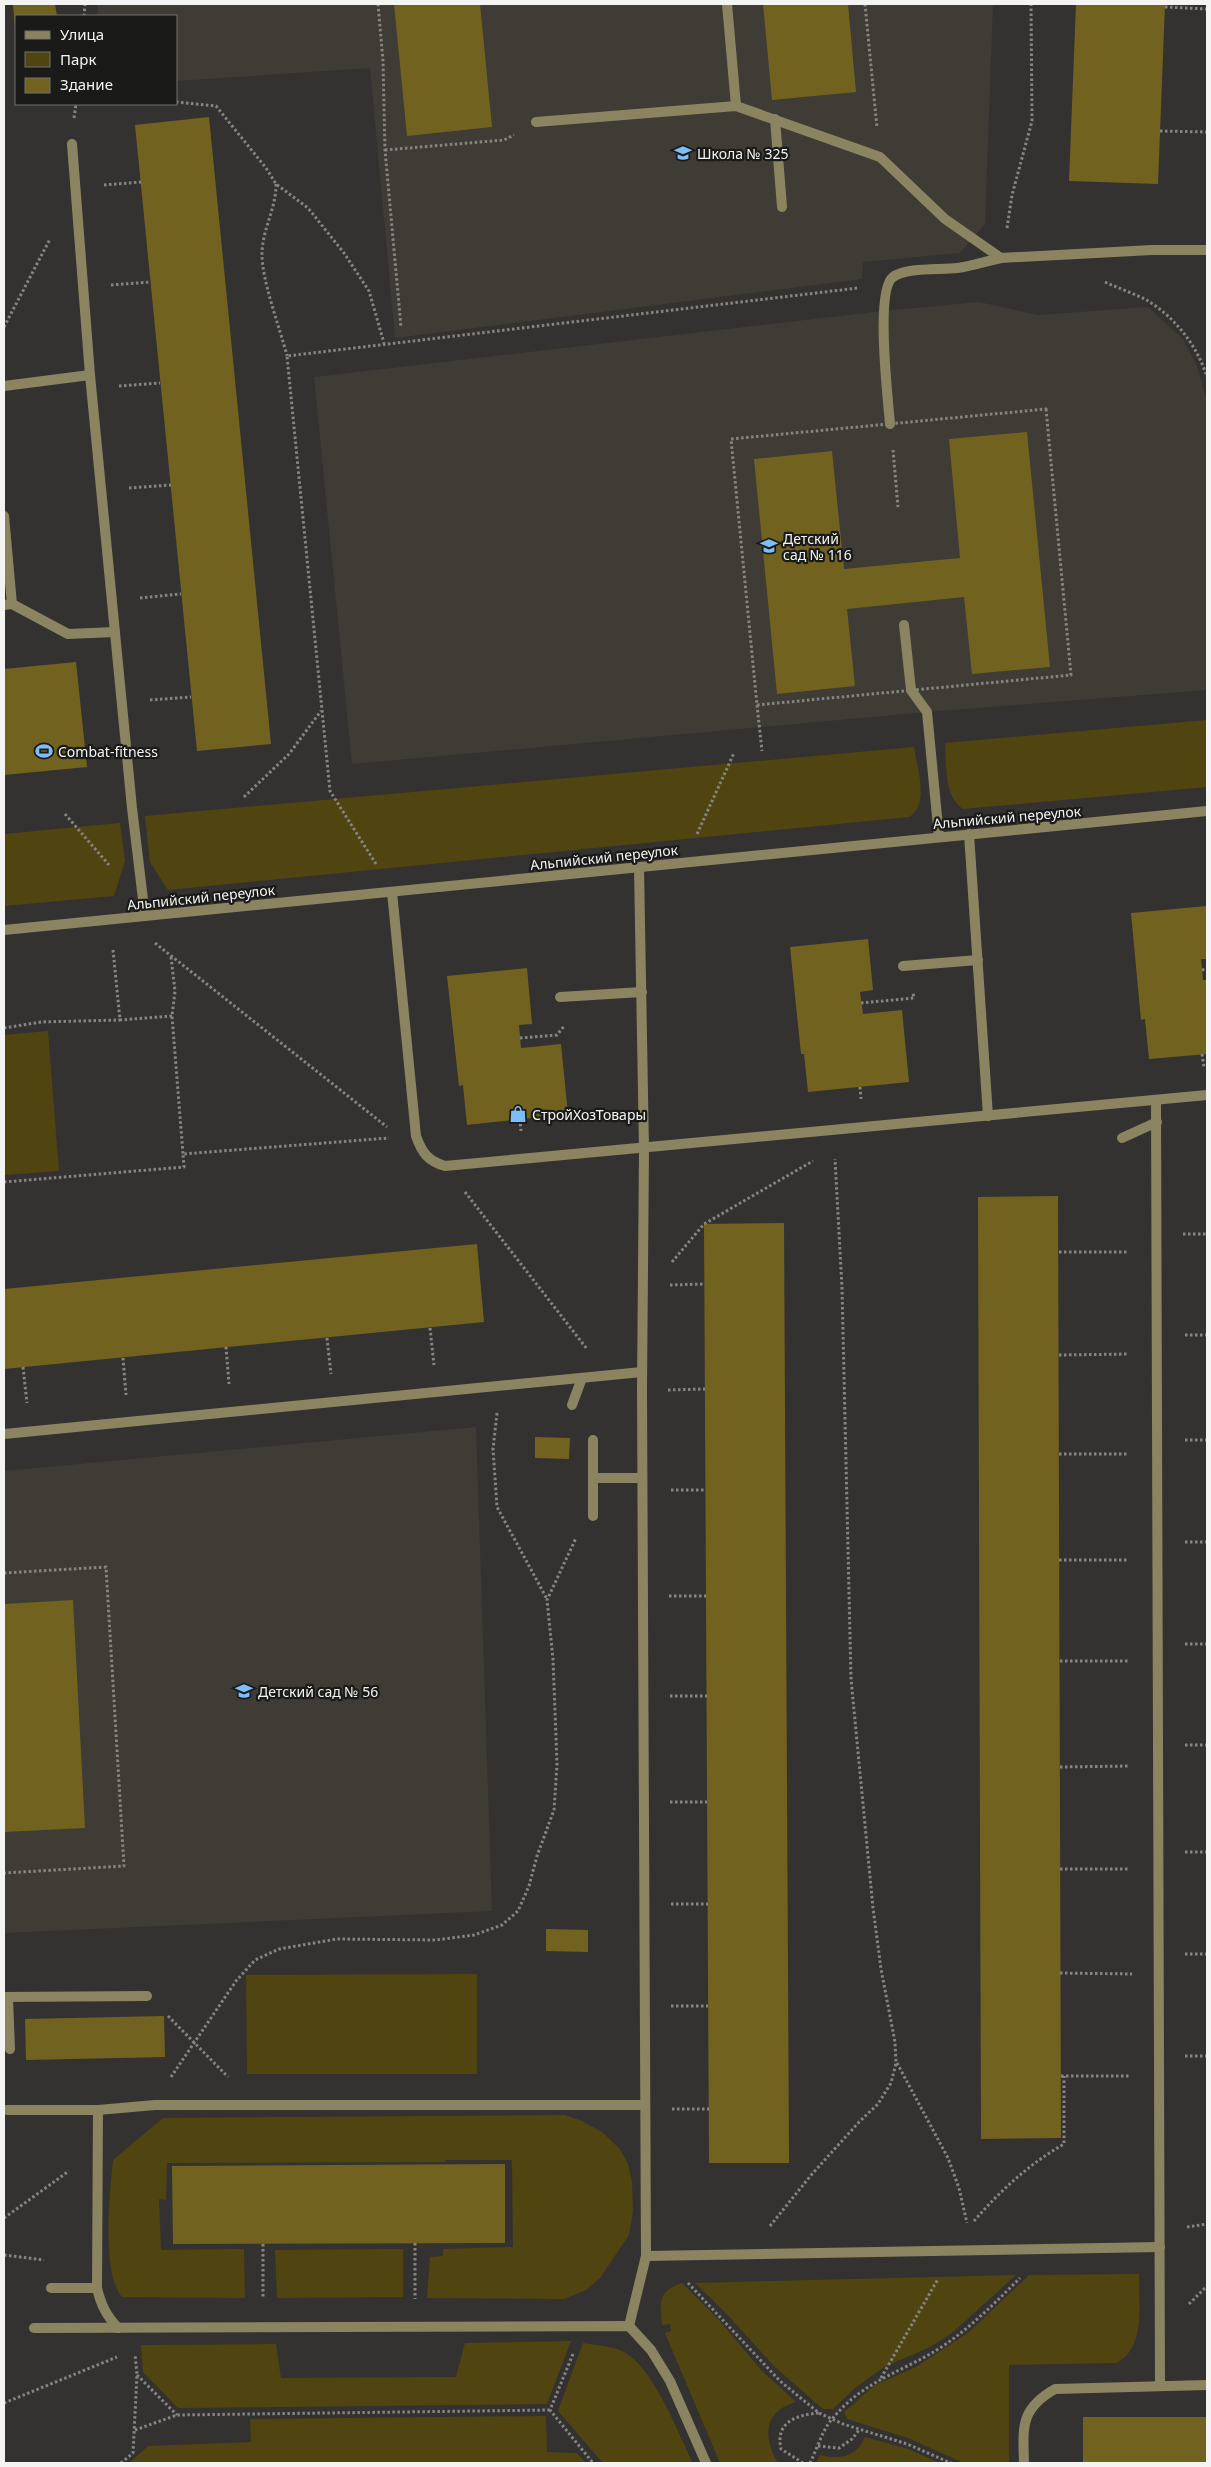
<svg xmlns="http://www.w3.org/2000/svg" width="1211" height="2467" font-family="'Noto Sans',sans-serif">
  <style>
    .built { fill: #3e3c34 }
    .green { fill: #504510 }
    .building { fill: #71631f }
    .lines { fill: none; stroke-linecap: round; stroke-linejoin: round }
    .path { stroke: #868583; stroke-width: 3; stroke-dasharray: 2.5 2.5; stroke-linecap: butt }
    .service { stroke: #8b8461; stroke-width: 10 }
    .minor { stroke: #8b8461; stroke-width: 10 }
    .labels { text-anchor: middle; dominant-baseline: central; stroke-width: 4.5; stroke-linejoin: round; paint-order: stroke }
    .poi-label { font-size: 14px; fill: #f4f4f2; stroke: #1a1a19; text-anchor: start }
    .street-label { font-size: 14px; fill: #f4f4f2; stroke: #1a1a19 }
  </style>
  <rect width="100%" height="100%" fill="#333230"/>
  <g class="built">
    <polygon points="97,4 993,4 985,224 960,253 863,262 862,279 395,338 370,68 176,81 176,16 98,16"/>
    <polygon points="979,302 1038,315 1148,307 1183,339 1197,366 1207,402 1207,690 927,712 352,764 314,377 883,311"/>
    <polygon points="476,1427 492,1911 4,1933 4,1471"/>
  </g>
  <g class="green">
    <path d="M 1207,720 L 1207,787 L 963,809 C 943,795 947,765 945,743 Z"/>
    <path d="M 914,747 C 917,768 930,804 909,817 L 168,890 L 150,862 L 145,816 Z"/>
    <polygon points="120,823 125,861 114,896 4,906 4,834"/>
    <polygon points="48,1031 59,1171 4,1175 4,1035"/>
    <polygon points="477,1974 477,2074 247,2074 246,1975"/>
    <path d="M 565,2115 L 582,2121 L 602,2132 L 620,2149 L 628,2164 L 632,2182 L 633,2211 L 629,2235 L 600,2278 L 586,2290 L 564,2299 L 427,2298 L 430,2257 L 443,2256 L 443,2249 L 513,2247 L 512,2160 L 446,2160 L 445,2162 L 167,2163 L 166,2200 L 159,2199 L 161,2250 L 244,2249 L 245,2298 L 122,2297 C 101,2273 110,2192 113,2160 L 163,2118 Z"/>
    <polygon points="403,2249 403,2297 277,2298 275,2250"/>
    <path d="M 1139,2274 C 1138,2303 1147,2348 1116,2363 L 1009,2365 L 1009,2463 L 964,2463 L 908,2438 L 847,2419 L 844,2412 L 875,2385 L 916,2367 L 969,2332 L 1029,2275 Z"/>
    <polygon points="1016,2275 952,2333 930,2347 884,2367 855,2388 833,2409 823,2409 775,2367 724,2311 695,2283"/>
    <path d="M 682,2283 L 719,2320 L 761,2370 L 796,2402 C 763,2411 763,2438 778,2463 L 720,2463 L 665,2333 L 671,2331 L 670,2324 L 662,2325 C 660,2303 657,2291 682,2283 Z"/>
    <polygon points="571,2341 547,2404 178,2408 143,2372 141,2345 276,2344 281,2378 456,2377 465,2343"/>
    <path d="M 583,2343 C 595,2345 611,2346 622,2351 C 653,2366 677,2431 692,2461 L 690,2463 L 603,2463 L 558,2411 Z"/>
    <polygon points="546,2416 547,2452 577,2453 586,2463 129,2463 148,2446 251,2442 250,2419"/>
    <path d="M 865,2437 L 908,2449 L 940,2463 L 816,2463 L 820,2455 C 840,2460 857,2457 865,2437 Z"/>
  </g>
  <g class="building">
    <polygon points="27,4 55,4 57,16 16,16 15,27 13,5"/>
    <polygon points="394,4 480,4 492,127 407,136"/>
    <polygon points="763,4 848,4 856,92 772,100"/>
    <polygon points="1076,4 1165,4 1158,184 1069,181"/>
    <polygon points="209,117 271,744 197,751 135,125"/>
    <polygon points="1027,432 1050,667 972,674 964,597 847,609 855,686 777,694 754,459 832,451 844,569 960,558 949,439"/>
    <polygon points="76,662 87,767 4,775 4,669"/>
    <polygon points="1207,906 1207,959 1201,959 1203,980 1207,980 1207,1054 1149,1059 1145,1019 1141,1020 1131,913"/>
    <polygon points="868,939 873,990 860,992 863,1014 902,1010 909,1082 808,1092 804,1054 801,1054 790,947"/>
    <polygon points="527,968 532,1024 519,1025 521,1048 561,1044 568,1114 467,1125 463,1085 459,1086 447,976"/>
    <polygon points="1058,1196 1061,2138 981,2139 978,1197"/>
    <polygon points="784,1223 789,2163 709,2163 704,1224"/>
    <polygon points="477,1244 484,1322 4,1369 4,1289"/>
    <polygon points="535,1437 570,1438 569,1459 535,1458"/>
    <polygon points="73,1600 85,1828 4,1832 4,1604"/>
    <polygon points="546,1929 588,1930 588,1952 546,1951"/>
    <polygon points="164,2016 165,2057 26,2060 25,2019"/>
    <polygon points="505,2164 505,2243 173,2244 172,2166"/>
    <rect x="1083" y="2417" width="124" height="46"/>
  </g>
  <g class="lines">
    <g class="path">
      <polyline points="378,4 383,61 385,150 401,327"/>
      <polyline points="865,4 877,128"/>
      <polyline points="1165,7 1207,9"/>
      <polyline points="84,16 85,4"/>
      <polyline points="176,102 216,106 266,168 276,184 308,208 344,253 369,291 384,343"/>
      <polyline points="74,118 76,104"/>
      <polyline points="1160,131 1207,132"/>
      <polyline points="385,150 504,140 514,135"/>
      <path d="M 276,184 C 276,209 263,228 262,252 C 261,279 280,328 287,356"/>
      <polyline points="104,185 141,182"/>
      <polyline points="1007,228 1012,195 1032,121 1031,4"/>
      <path d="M 1105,282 C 1118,288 1132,293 1145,299 C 1174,316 1197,345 1207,377"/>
      <polyline points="111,285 150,282"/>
      <polyline points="4,327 50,239"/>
      <polyline points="119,386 160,383"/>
      <polygon points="1046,409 1071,675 757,705 731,439"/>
      <polyline points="893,450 898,507"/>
      <polyline points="129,488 171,485"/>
      <polyline points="140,598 181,594"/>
      <polyline points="150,700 191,697"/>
      <polyline points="757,705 762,751"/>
      <polyline points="244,797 289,754 321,711"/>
      <polyline points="65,814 109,865"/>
      <polyline points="697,834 734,753"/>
      <polyline points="376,864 330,791 287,356 858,288"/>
      <polyline points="155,943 387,1127"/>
      <polyline points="113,950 120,1020 172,1016"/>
      <polyline points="171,957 175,991 172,1016 183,1154"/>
      <polyline points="1202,970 1207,969"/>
      <polyline points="861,1003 914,998 913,993"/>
      <polyline points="4,1028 41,1022 120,1020"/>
      <polyline points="520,1038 557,1035 565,1025"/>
      <polyline points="1202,1054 1204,1067"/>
      <polyline points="860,1087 861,1099"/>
      <polyline points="520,1119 521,1131"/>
      <polyline points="4,1182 184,1167 183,1154 389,1138"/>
      <polyline points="465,1192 587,1349"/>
      <polyline points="1183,1234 1207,1234"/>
      <polyline points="1059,1252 1128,1252"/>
      <polyline points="672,1262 704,1224 813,1161"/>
      <polyline points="670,1285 705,1284"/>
      <polyline points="430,1328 434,1365"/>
      <polyline points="1185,1335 1207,1335"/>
      <polyline points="327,1338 331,1374"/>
      <polyline points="226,1347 229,1384"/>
      <polyline points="1059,1355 1128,1354"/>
      <polyline points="123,1358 126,1395"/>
      <polyline points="23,1367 27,1403"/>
      <polyline points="668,1390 705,1389"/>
      <polyline points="497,1413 493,1449 497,1507 547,1599"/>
      <polyline points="1185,1440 1207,1440"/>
      <polyline points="1059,1454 1129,1454"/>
      <polyline points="671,1490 705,1490"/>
      <polyline points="1185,1542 1207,1542"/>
      <polyline points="1059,1560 1129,1560"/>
      <polyline points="4,1573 106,1567 124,1866 4,1873"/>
      <polyline points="669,1596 706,1596"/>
      <polyline points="1185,1644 1207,1644"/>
      <polyline points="1060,1661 1129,1661"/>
      <polyline points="670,1696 707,1696"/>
      <polyline points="1185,1745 1207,1745"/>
      <polyline points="1060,1767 1129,1766"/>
      <polyline points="670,1802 707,1802"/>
      <polyline points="1185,1852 1207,1852"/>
      <polyline points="1060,1869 1130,1869"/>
      <polyline points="671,1904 708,1904"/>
      <polyline points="1185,1954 1207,1954"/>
      <polyline points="1060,1973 1132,1974"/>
      <polyline points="671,2006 708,2006"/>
      <polyline points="168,2016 228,2077"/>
      <polyline points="1185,2056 1207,2056"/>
      <polyline points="897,2063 948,2158 959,2188 967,2223"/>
      <polyline points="1061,2076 1130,2076"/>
      <polyline points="171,2077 236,1981 255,1960 279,1949 337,1939 436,1940 474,1935 502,1925 518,1911 529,1886 537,1856 554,1810 557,1764 553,1659 547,1600 576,1538"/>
      <polyline points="672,2109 709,2109"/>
      <polyline points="4,2218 69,2171"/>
      <path d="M 974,2221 C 1000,2191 1029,2164 1064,2144 L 1064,2076"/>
      <polyline points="770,2226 812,2174 860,2121 878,2104 891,2083 896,2063 895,2042 881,1969 873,1908 851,1679 842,1288 835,1159"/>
      <polyline points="1187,2227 1207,2224"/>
      <polyline points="415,2243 415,2299"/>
      <polyline points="263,2244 263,2299"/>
      <polyline points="4,2255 44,2260"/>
      <polyline points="688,2283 780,2381 819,2413 843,2424 907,2444 951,2463"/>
      <polyline points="1189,2304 1207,2286"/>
      <polyline points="573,2354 550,2410 593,2463"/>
      <polyline points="137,2375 177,2415"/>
      <polyline points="881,2378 938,2279"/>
      <polyline points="4,2403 117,2357"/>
      <polyline points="135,2430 177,2415 550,2410"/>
      <polyline points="818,2446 839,2448 852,2439 859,2430"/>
      <polyline points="121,2463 133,2453 137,2375 135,2354"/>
      <path d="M 803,2463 L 781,2449 C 775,2422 796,2415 819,2413"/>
      <path d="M 810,2463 C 817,2449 822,2431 832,2419 C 866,2378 905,2372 946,2344 C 973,2325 996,2302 1020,2278"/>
    </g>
    <g class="service">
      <polyline points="727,4 736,106"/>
      <polyline points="775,119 782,207"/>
      <polyline points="536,122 736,106 880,157 945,219 1001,258 1152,250 1207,250"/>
      <polyline points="72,144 90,375"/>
      <polyline points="4,386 90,375 132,808 145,916"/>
      <path d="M 890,424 C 888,399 875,290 893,277 C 906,267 940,270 957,268 C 972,266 987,261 1001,258"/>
      <polyline points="4,516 12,604"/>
      <polyline points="4,605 12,604 68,634 115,632"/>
      <polyline points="904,625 911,690 927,712 939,837"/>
      <polyline points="969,834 988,1116"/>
      <path d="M 392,892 L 416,1136 C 422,1153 428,1161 445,1166 L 1207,1095"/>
      <polyline points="903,966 978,960"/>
      <polyline points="560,997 642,992"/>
      <polyline points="1156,1100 1160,2386"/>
      <polyline points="1122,1138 1157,1122"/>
      <polyline points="572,1405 582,1378"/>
      <polyline points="4,1434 642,1372"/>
      <polyline points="593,1478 642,1478"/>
      <polyline points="593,1516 593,1440"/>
      <polyline points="4,1997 147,1996"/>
      <polyline points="8,1998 10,2049"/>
      <polyline points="7,2110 98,2110"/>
      <polyline points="646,2256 1160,2247"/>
      <polyline points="51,2288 97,2288"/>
      <polyline points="629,2326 646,2256 642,1390 644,1149 639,868"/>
      <polyline points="34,2328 629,2326 651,2350 670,2381 706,2463"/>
      <path d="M 118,2328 C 106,2315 101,2305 97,2288 L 98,2110 L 155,2105 L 645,2105"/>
      <path d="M 1024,2463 C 1023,2427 1020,2409 1055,2389 L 1207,2385"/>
    </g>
    <polyline class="minor" points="4,930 1207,811"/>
  </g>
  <defs>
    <g id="school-bare" transform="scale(1.35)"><path d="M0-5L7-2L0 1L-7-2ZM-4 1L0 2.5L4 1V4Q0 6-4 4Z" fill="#7dbef9" stroke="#1a1a19" stroke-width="2.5" paint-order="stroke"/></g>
    <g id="stadium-bare" transform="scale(1.35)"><path d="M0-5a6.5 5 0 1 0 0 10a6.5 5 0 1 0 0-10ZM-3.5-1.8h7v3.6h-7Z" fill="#7dbef9" stroke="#1a1a19" stroke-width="2.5" paint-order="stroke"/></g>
    <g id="shop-bare" transform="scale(1.35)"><path d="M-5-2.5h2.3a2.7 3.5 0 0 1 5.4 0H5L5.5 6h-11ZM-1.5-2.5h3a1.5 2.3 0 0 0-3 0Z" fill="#7dbef9" stroke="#1a1a19" stroke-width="2.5" paint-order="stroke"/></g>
  </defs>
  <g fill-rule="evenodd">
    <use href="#school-bare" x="683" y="153"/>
    <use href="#school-bare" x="769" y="546"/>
    <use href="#stadium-bare" x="44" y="751"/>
    <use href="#shop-bare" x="518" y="1114"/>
    <use href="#school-bare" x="244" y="1691"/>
  </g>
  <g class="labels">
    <g class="poi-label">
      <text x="697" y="153">Школа № 325</text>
      <text x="783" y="538">Детский<tspan x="783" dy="16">сад № 116</tspan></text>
      <text x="58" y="751">Combat-fitness</text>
      <text x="532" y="1114">СтройХозТовары</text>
      <text x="258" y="1691">Детский сад № 56</text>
    </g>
    <g class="street-label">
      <text transform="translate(1007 817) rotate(-5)">Альпийский переулок</text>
      <text transform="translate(604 857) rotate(-6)">Альпийский переулок</text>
      <text transform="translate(201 897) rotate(-6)">Альпийский переулок</text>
    </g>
  </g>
  <rect width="1211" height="2467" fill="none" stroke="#f4f4f2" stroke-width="10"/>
  <rect x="15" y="15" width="162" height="90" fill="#1a1a19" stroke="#717170"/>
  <rect x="25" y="31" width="25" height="8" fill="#8b8461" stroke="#717170"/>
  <text x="60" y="40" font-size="15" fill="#f4f4f2">Улица</text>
  <rect x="25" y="52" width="25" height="15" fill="#504510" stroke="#717170"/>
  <text x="60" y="65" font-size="15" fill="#f4f4f2">Парк</text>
  <rect x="25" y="78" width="25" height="15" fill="#71631f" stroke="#717170"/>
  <text x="60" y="90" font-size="15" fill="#f4f4f2">Здание</text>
</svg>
